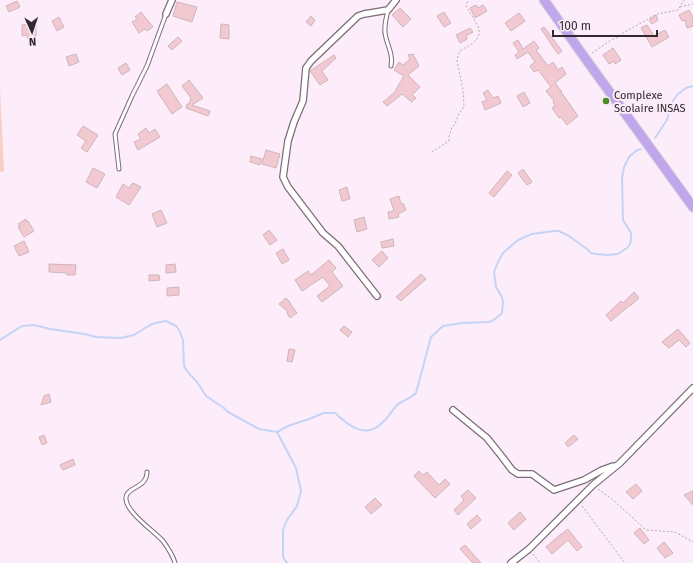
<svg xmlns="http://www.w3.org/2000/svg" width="693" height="563" font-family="'Fira Sans',sans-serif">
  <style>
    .green { fill: #f7cfc3 }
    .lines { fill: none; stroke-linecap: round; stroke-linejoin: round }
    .stream { stroke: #c5d4f5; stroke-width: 2 }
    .building { fill: #f3c9d1; stroke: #ccb6ba }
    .lane-casing { stroke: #7b6d78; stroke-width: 5 }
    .street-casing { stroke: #7b6d78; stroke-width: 8 }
    .primary-casing { stroke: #dad9da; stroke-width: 11 }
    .path { stroke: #b5a8b3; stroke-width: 1; stroke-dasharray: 2 2; stroke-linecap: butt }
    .lane { stroke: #fff; stroke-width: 3 }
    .street { stroke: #fff; stroke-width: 5.5 }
    .primary { stroke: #c2a6ec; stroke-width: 9 }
    .poi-dot { fill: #4f8a27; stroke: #fdecfa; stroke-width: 1.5 }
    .labels { text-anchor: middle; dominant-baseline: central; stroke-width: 4; stroke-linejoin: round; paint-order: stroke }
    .poi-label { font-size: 11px; fill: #302a2f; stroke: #fdecfa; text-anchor: start }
  </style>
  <rect width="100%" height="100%" fill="#fdecfa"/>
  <polygon class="green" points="0,89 4,171 0,172"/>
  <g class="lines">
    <g class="stream">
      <polyline points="655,138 667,120 671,104 677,95 686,88 693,86"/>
      <path d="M 0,340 L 22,326 L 34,325 L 50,329 L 85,334 L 96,337 L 121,338 L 134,335 L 150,325 L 155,323 L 166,321 L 176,326 L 179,330 L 183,340 L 184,366 L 187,371 L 197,382 L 206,396 L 224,408 L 228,412 L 259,429 L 277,432 L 288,426 L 309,419 L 324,413 L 335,413 C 349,426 366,440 383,422 C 389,417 392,410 397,405 C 403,400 410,399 416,393 L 431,337 L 443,326 L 462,323 L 489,322 L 494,320 L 502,313 L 503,302 L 502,297 L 496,287 L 494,272 L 498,262 L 503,253 L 518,240 L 532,234 L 554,231 L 559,231 L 569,236 L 587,249 L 591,253 L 596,254 L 607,255 L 618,254 L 627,248 L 630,244 L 631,239 L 631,233 L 623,220 L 622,178 L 624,167 L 629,157 L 637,150 L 641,149"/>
      <polyline points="277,432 296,468 301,491 297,506 287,520 283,530 283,557 287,563"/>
    </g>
  </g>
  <g class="building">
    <polygon points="17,1 20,7 9,12 6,6"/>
    <polygon points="177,2 197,7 192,22 173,16"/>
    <polygon points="476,5 478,8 483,5 487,11 475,18 470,8"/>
    <polygon points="400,8 411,19 403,27 392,15"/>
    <polygon points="689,10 693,17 693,26 687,28 685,20 682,21 679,15"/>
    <polygon points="141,12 153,27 147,31 145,29 139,33 132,22 137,19 135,17"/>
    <polygon points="444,12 451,23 444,27 437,16"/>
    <polygon points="519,13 525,21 511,31 505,23"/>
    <polygon points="656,15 658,20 652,24 649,20"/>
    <polygon points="311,16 315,20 311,26 306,22"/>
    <polygon points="59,17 64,27 57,31 52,21"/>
    <polygon points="36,24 36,37 27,38 27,35 22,36 22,25"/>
    <polygon points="221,24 229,25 229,39 220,38"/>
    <polygon points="647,25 654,36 665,30 669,37 652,47 641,28"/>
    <polygon points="544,27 562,51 558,54 541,29"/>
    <polygon points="470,28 473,32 466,36 467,39 460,43 456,35"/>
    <polygon points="178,37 182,41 172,50 168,46"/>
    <polygon points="518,40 523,49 534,41 539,48 536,50 548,66 553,62 558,70 562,67 566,74 555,83 562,92 561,92 578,116 567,125 561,117 559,118 552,108 555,106 553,102 554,101 546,91 551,87 538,70 534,72 530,66 535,62 528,52 517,59 515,55 519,52 513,43"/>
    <polygon points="613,48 621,60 615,64 614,61 609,64 603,55"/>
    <polygon points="76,54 79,62 69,66 66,57"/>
    <polygon points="413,54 419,66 408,75 420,87 412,95 416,98 412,102 402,94 387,106 383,102 394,93 404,76 394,70 399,62 403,65 410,59 408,55"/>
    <polygon points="334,55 336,58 322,71 328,80 320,85 310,71"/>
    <polygon points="126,63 130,70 122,75 118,68"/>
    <polygon points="189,80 203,98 192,105 210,111 208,116 186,108 187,104 189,104 191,98 182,86"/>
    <polygon points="167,84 182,107 172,114 157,91"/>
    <polygon points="488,90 493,98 498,96 501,103 485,110 482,102 487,100 483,93"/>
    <polygon points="524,92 530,103 523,107 517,96"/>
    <polygon points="83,126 98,135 87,152 81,148 86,141 77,135"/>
    <polygon points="146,128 149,133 155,129 160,137 138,150 134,142 141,139 138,134"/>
    <polygon points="266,150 280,154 276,168 262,164"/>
    <polygon points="251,156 262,159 260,165 250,162"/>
    <polygon points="93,168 105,174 97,188 86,182"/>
    <polygon points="523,169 532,182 527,185 518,173"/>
    <polygon points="507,171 512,175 494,197 489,193"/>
    <polygon points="133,183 141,187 129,205 116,197 123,184 129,188"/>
    <polygon points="347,187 350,199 342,201 339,190"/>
    <polygon points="399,196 401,204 403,203 406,210 398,214 399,217 389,219 388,212 394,211 390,199"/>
    <polygon points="161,210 167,223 157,227 152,214"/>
    <polygon points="364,217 367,229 357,232 354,220"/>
    <polygon points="26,219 27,222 28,221 34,231 24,237 18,227 20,226 18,224"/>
    <polygon points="269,230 277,240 270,245 263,235"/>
    <polygon points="393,239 394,246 382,248 381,242"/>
    <polygon points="24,241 29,252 19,256 14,246"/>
    <polygon points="283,249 289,260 282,264 276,253"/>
    <polygon points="382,251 388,258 379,267 372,260"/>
    <polygon points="329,260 336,268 332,272 343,286 322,302 317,296 330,286 323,277 302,291 295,280 308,271 311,275"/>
    <polygon points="49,264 76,265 75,275 67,275 67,273 49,272"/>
    <polygon points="175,264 176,272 166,273 166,265"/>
    <polygon points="421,274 426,279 401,301 396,297"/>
    <polygon points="149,275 159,275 160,280 149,281"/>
    <polygon points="179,287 179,295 167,296 167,288"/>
    <polygon points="634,292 639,298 630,306 630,305 611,321 606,315 621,301 623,303"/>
    <polygon points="286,298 290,302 290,303 297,313 290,318 287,313 288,312 279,304"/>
    <polygon points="344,326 352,332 348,337 340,330"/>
    <polygon points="678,329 690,343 686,347 679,340 669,348 662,342"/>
    <polygon points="289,349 295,350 292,362 287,361"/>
    <polygon points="49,394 51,402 41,405 44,396"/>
    <polygon points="44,435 47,443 42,445 39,437"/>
    <polygon points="574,435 578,439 568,447 565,443"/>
    <polygon points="73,459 75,465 63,470 60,465"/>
    <polygon points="419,471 423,475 427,472 439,485 445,479 450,484 435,498 414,476"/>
    <polygon points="636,484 642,491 633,499 626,492"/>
    <polygon points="468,490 476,498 458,515 454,510 464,500 461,496"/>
    <polygon points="693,491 693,505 684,495"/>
    <polygon points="375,498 382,505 371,514 365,507"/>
    <polygon points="520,512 526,519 514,530 508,523"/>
    <polygon points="477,515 481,520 471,529 467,524"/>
    <polygon points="640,528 649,540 644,544 634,533"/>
    <polygon points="568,529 582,547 577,551 568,540 552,554 546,547 561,534 562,534"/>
    <polygon points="664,542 673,553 665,558 657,548"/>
    <polygon points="465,545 481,563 473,563 460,549"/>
  </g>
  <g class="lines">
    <g class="lane-casing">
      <g id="lane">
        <path d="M 388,10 C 386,19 383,29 386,38 C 389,49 393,55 391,66"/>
        <polyline points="119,169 115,134 132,96 147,66 166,14"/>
        <path d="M 147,472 C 147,488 127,487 126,497 C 124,511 154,531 163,541 C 168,548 173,555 175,563"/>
      </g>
    </g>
    <g class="street-casing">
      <g id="street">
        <polyline points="166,14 172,0"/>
        <polyline points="377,296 338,246 323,233 288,187 283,177 288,141 294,122 303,101 306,68 311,61 358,16 364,14 388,10 396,0"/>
        <polyline points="453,410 487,438 503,458 512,470 518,474 532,474 554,490 584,480 602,470 613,466"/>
        <polyline points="511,563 529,549 593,485 620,463 693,388"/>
      </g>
    </g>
    <g class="primary-casing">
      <polyline id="primary" points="544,0 585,58 693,207"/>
    </g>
    <g class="path">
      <polyline points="680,7 693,4"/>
      <polyline points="592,53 613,39 619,37 623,33 657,14 678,10 684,0"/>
      <polyline points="432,152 435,150 449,141 449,137 452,127 455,124 459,113 462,110 464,106 463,90 457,61 458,55 461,50 472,44 477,39 479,34 479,28 466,6 468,0"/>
      <polyline points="598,489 613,500 646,530 675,532 693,542"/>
      <polyline points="582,506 625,563"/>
      <polyline points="533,554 540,563"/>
    </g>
    <use href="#lane" class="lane"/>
    <use href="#street" class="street"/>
    <use href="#primary" class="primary"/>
  </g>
  <circle class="poi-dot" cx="606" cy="101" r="4"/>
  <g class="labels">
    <g class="poi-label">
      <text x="614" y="95">Complexe<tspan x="614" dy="13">Scolaire INSAS</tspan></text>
    </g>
  </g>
  <g transform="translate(32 32) rotate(177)" stroke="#fdecfa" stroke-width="3" paint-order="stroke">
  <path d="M0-3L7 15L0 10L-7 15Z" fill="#302a2f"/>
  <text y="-6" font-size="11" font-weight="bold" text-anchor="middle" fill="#302a2f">N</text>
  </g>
  <path d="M553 30v6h104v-6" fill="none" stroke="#302a2f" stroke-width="2"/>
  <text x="559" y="30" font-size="12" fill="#302a2f" stroke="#fdecfa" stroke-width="3" paint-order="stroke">100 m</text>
</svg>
